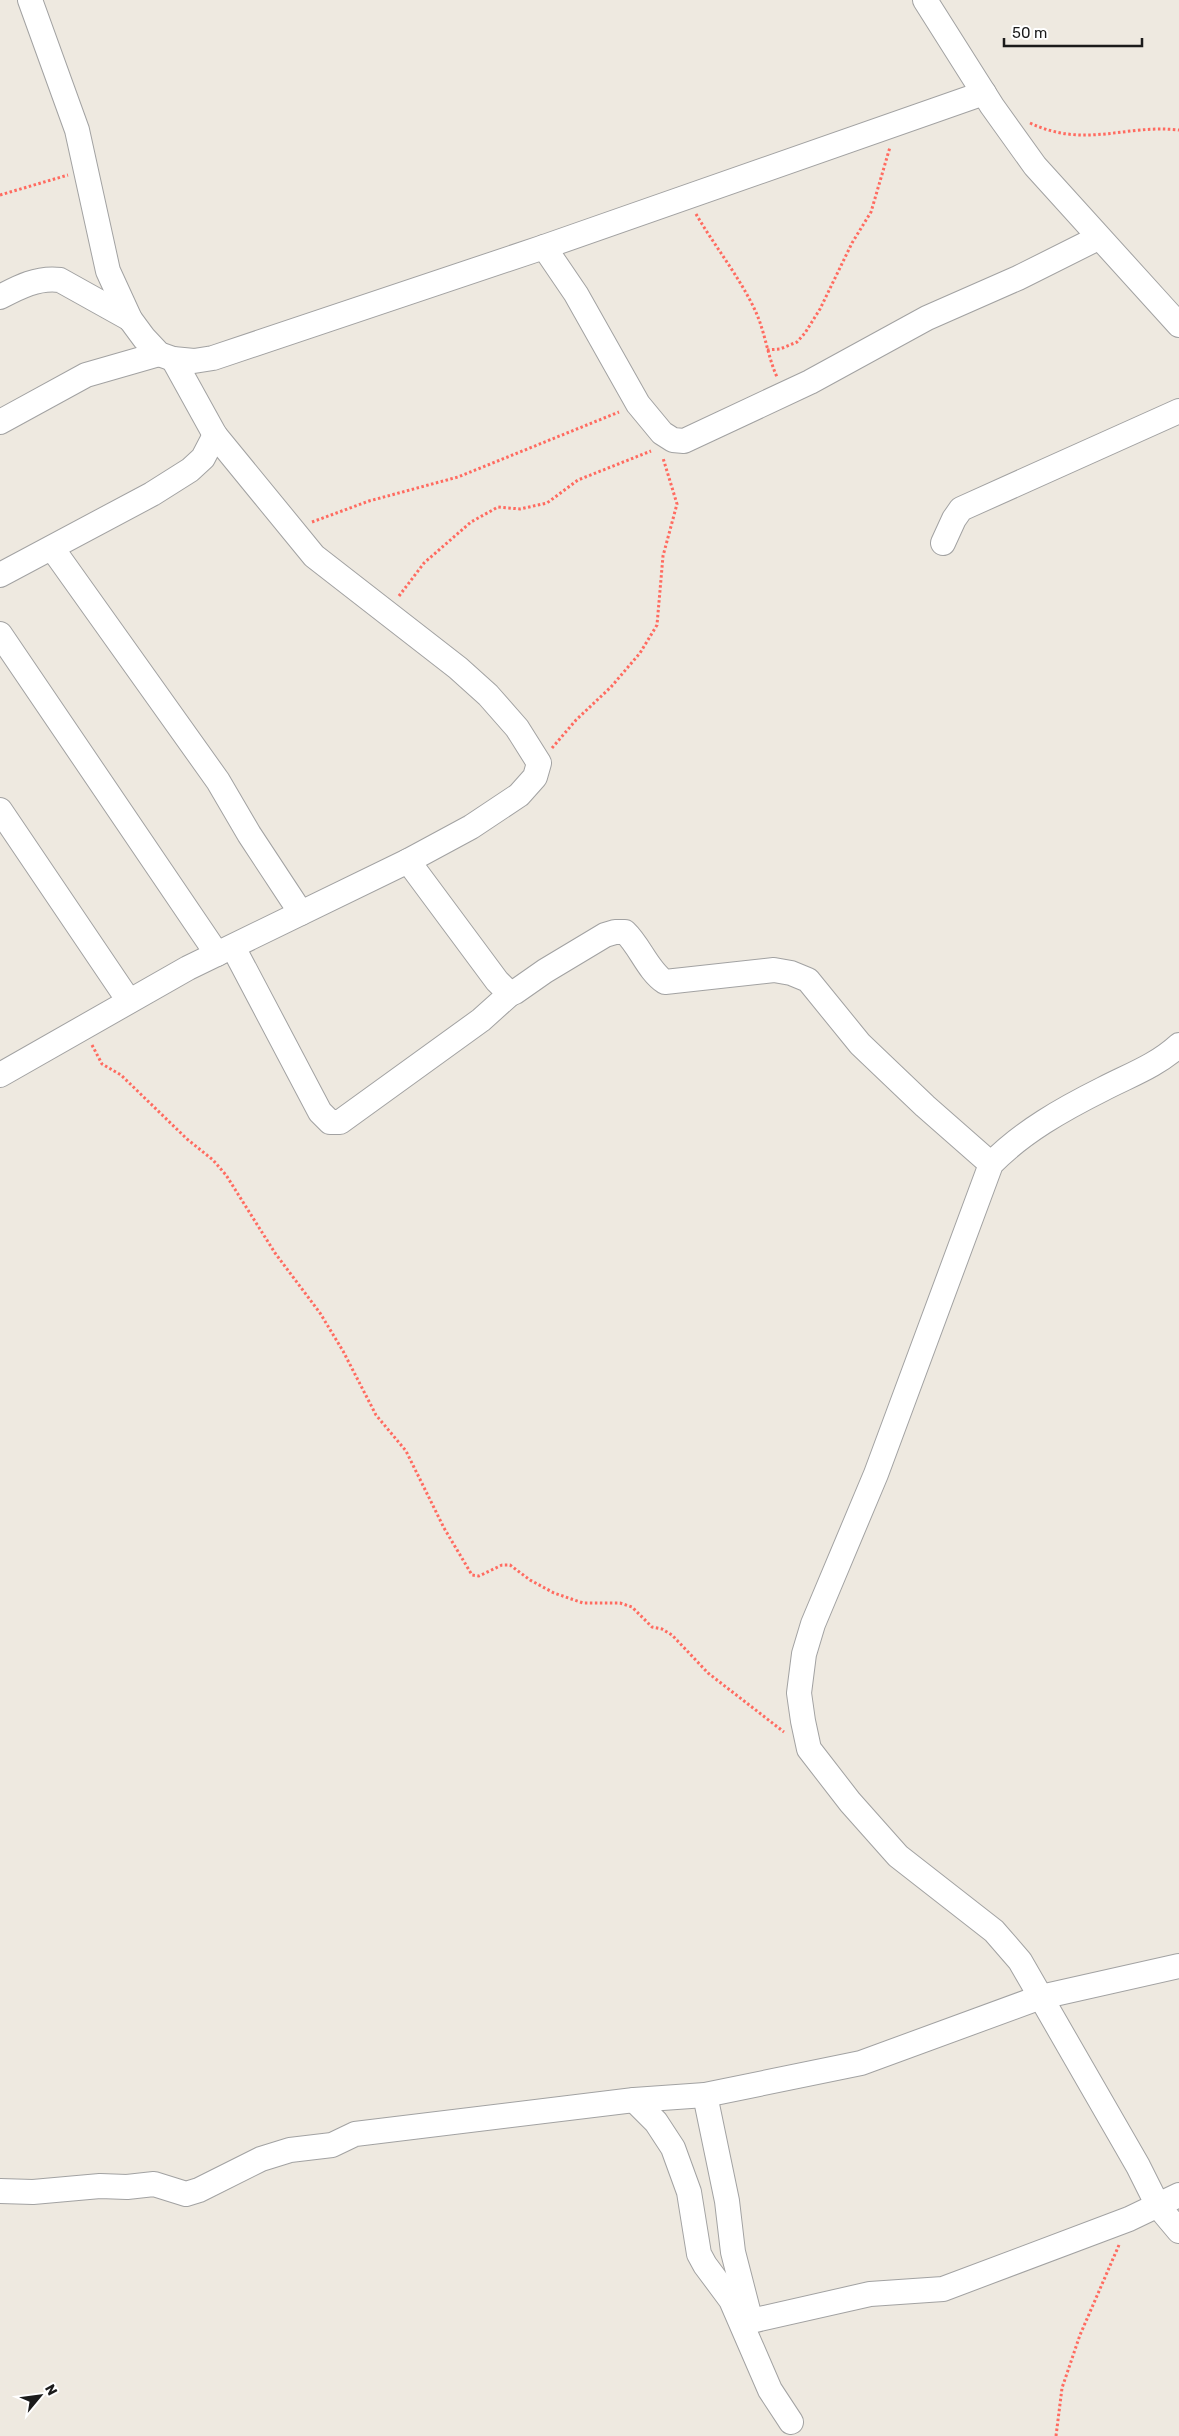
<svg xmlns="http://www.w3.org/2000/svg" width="1179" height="2436" font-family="Rubik,sans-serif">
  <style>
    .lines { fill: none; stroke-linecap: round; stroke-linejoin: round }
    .minor-casing { stroke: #a2a2a2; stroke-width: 26 }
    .path { stroke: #ff6b60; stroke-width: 3; stroke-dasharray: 2.5 2.5; stroke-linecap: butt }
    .minor { stroke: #fff; stroke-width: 24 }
  </style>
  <rect width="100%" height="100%" fill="#eee9e0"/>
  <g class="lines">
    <g class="minor-casing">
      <g id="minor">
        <polyline points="30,0 77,130 108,271 130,319 144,338 159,354 173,359 194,361 213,358 544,247 984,93"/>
        <polyline points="925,0 992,106 1035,166 1179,325"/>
        <polyline points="544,247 576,294 638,404 662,433 673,440 684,441 810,382 927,318 1018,278 1098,238"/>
        <path d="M 0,297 C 19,287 38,277 60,280 L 130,319"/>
        <polyline points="0,422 86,375 159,354"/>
        <polyline points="943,543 954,519 961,509 1179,411"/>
        <polyline points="52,548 218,781 249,834 301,913"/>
        <polyline points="0,575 152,494 190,470 203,458 215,435"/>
        <polyline points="0,634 217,954"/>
        <polyline points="0,810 129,1001"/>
        <path d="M 408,861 L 497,981 L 510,994 L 515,992 L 545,971 L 605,935 L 615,932 L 625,932 C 640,946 648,971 665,982 L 774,970 L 791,973 L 808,980 L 860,1044 L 925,1106 L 991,1164"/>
        <polyline points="233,947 320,1112 330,1122 340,1122 481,1020 510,994"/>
        <path d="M 1179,1045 C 1156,1066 1130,1075 1103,1089 C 1063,1109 1022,1132 991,1164 L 876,1474 L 813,1624 L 804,1654 L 799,1693 L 803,1721 L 809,1749 L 850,1802 L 898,1856 L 994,1931 L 1020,1961 L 1138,2166 L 1158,2206 L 1179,2231"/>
        <polyline points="0,1075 188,968 408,861 471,827 519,795 535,777 539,763 517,728 488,695 458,668 314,556 215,435 173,359"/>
        <polyline points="705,2095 727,2201 733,2252 750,2318"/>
        <polyline points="634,2100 656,2122 673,2148 689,2192 699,2254 705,2265 731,2300 770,2390 791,2422"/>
        <polyline points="0,2191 33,2192 100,2186 127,2187 154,2184 186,2194 199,2190 261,2159 290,2150 332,2145 355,2134 634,2100 705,2095 861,2063 1041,1997 1179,1966"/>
        <polyline points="751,2321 870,2294 943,2289 1129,2219 1179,2195"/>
      </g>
    </g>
    <g class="path">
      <path d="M 1030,123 C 1086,149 1124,124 1179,130"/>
      <polyline points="0,195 68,175"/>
      <path d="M 696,214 C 714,245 738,275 754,308 C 765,330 767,355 777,377"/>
      <polyline points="767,350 780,349 797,342 805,333 820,309 852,243 871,212 890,147"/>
      <polyline points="312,522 369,501 458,477 619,412"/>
      <polyline points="399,596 424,563 471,522 498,507 520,509 547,503 578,480 651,451"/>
      <polyline points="552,748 576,720 611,687 640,653 657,625 663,556 677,504 663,458"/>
      <polyline points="92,1045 102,1064 121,1075 187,1139 213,1160 226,1175 275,1253 320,1313 343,1351 376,1415 406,1451 444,1528 472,1575 479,1576 502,1565 510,1565 530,1580 554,1593 583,1603 620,1603 632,1607 652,1627 662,1629 672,1635 708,1673 784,1732"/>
      <polyline points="1056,2436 1062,2388 1080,2335 1119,2245"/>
    </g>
    <use href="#minor" class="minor"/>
  </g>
  <g transform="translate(40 2396) rotate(61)" stroke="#ffffff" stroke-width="4" paint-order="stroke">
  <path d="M0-4L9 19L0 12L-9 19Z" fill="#1b1b1b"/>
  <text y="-8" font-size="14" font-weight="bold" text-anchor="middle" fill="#1b1b1b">N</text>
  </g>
  <path d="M1004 38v8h138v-8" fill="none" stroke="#1b1b1b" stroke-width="2.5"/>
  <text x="1012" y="38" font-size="15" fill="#1b1b1b" stroke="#ffffff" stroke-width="4" paint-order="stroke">50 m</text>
</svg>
